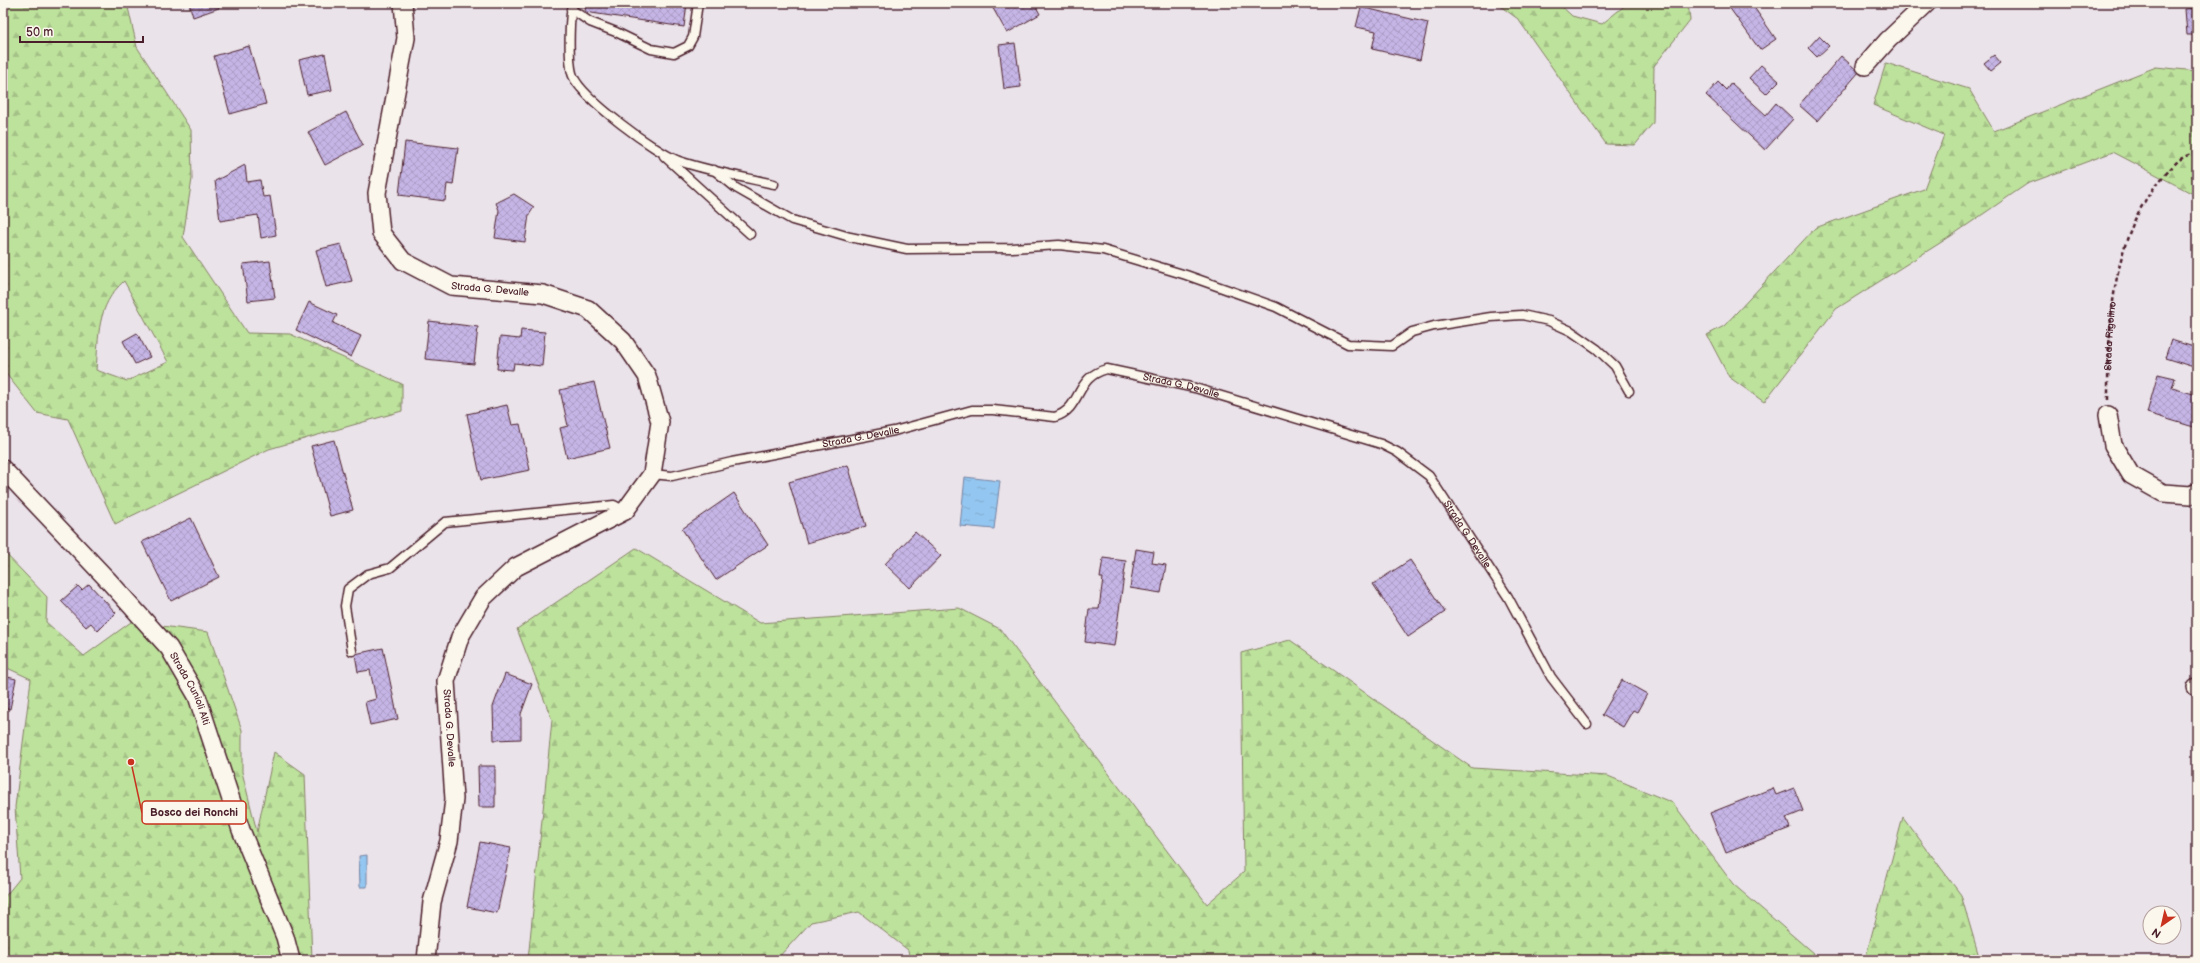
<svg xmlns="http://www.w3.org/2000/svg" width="2200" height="963" font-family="'Balsamiq Sans',sans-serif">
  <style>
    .forest { fill: url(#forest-firs); stroke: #848064; fill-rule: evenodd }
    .water { fill: url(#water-ripples); stroke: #7683a1 }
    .building { fill: url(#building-cross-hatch); stroke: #4a1f2b }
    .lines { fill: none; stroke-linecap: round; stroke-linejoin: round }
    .lane-casing { stroke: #4a1f2b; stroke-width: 11 }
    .street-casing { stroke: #4a1f2b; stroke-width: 20 }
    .path { stroke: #4a1f2b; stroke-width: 2.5; stroke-dasharray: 4 3; stroke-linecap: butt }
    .lane { stroke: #fbf7ec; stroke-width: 8 }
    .street { stroke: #fbf7ec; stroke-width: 17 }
    .labels { text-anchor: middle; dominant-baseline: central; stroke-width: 3.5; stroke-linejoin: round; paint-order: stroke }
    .street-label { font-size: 10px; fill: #4a1f2b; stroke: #fbf7ec }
    .leader { fill: none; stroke: #c8321e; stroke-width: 1.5 }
    .callout-dot { fill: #c8321e; stroke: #fbf7ec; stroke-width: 1.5 }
    .callout { fill: #fbf7ec; stroke: #c8321e; stroke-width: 1.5 }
    .callout-label { font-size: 11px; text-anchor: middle; font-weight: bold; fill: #4a1f2b }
  </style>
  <defs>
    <pattern id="forest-firs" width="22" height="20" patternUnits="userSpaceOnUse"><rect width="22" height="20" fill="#bde29c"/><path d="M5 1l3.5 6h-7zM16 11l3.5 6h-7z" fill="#a4c187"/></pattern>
    <pattern id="water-ripples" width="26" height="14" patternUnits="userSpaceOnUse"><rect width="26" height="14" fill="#93c6f0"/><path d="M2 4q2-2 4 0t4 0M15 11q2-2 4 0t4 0" fill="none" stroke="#80aace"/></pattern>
    <pattern id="building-cross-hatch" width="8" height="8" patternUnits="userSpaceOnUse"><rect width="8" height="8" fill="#c5b5e6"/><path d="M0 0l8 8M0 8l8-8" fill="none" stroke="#ab9bc5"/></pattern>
  </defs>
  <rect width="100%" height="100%" fill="#ebe3ea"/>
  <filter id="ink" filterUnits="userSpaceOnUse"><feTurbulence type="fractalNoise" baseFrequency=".025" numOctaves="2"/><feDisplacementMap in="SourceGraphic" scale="8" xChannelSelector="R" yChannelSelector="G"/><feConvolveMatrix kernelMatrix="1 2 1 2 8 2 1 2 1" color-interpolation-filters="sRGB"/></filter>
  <g filter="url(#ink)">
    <g class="forest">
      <path d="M 3,3 L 127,3 L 137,47 L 191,130 L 192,179 L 183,237 L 247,333 L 290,334 L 402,384 L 402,411 L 269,449 L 115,524 L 68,419 L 37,413 L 3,370 ZM 124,281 L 168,362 L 127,381 L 96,370 C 99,336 96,306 124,281 Z"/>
      <polygon points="1496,3 1558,3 1572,16 1602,24 1628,3 1688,3 1690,20 1654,66 1653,123 1635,145 1606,144 1518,19"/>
      <polygon points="1886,63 1969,89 1994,131 2156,67 2197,71 2197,196 2113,152 2027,184 1951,236 1836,309 1764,402 1729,377 1707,335 1724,326 1815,228 1924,189 1944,135 1873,105"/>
      <polygon points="636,548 760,623 959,608 1000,629 1207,904 1244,872 1241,653 1290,640 1472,768 1608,776 1673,803 1733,884 1821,960 910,960 908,950 859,912 811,922 776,960 528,960 552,720 517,629"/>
      <polygon points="3,551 47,597 46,622 84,656 131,622 208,632 242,730 242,772 257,832 274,752 305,774 312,960 3,960 3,899 20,878 15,807 31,679 3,666"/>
      <polygon points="1903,817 1961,895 1980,960 1865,960"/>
    </g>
    <g class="water">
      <polygon points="965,477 1000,481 994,529 960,526"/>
      <polygon points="367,855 367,887 360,887 359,856"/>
    </g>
    <g class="building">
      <polygon points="189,3 217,3 219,8 193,17"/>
      <polygon points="586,3 687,3 684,27 585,12"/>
      <polygon points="990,3 1034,3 1040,14 1007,33"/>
      <polygon points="1726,3 1751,3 1776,39 1760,50"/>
      <polygon points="1361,7 1428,23 1420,60 1372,49 1376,31 1356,27"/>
      <polygon points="2197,8 2197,43 2194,43 2194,35 2187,35 2185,9"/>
      <polygon points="1819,36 1829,46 1817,57 1808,48"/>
      <polygon points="1015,43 1021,87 1004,89 999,45"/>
      <polygon points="249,46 266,104 230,114 214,56"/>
      <polygon points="325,54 332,90 307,95 299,60"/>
      <polygon points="1994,55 2001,63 1991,71 1984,63"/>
      <polygon points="1841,56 1859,72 1817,121 1799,105"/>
      <polygon points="1761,65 1779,81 1766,94 1749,78"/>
      <polygon points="1718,82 1726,90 1731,83 1766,115 1776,103 1793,119 1765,150 1706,95"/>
      <polygon points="346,112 363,145 325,165 308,132"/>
      <polygon points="405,142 458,148 453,185 447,184 445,201 399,195"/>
      <polygon points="245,165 247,182 260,180 263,197 270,196 276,235 261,238 258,215 220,221 215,181"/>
      <polygon points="514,194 534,207 529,215 525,242 495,238 499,210 496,203"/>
      <polygon points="341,244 352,281 326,287 316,250"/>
      <polygon points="270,261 275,298 248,301 243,264"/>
      <polygon points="309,302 337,315 333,323 361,336 351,357 296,330"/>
      <polygon points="429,321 478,327 474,364 425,359"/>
      <polygon points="521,330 545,332 542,366 514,363 513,370 497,369 500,337 520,339"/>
      <polygon points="137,333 150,357 135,364 123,341"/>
      <polygon points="2171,340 2197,348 2197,368 2165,358"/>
      <polygon points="2158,374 2175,378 2172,388 2197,395 2197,428 2147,413"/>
      <polygon points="594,382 610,448 567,458 560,428 568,426 560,390"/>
      <polygon points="507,405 512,425 520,424 530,470 481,480 467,414"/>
      <polygon points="334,440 353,510 330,516 311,446"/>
      <polygon points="848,465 866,526 807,543 789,482"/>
      <polygon points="734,493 768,545 716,580 682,529"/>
      <polygon points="191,518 219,577 171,601 142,542"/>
      <polygon points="915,532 941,556 910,588 885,564"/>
      <polygon points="1136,549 1154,552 1152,563 1166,565 1161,593 1130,588"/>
      <polygon points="1103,558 1126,561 1114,646 1085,642 1089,609 1099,609 1103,578 1100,578"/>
      <polygon points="1410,560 1445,612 1408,637 1373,584"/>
      <polygon points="89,584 116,613 98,631 91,623 86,627 61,601 78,586 82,590"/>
      <polygon points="383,648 398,719 370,725 365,702 376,699 370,670 358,672 355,654"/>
      <polygon points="505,674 532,684 521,714 521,739 494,740 493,707"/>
      <polygon points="3,676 16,679 10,709 3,707"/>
      <polygon points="1622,680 1647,694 1637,712 1633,710 1623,727 1602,715"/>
      <polygon points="478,766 495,766 495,807 479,807"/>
      <polygon points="1773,788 1776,795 1794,788 1803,811 1786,818 1790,828 1726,853 1710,813"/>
      <polygon points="480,842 511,848 497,913 467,907"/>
    </g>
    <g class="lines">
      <g class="lane-casing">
        <g id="lane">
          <path d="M 573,3 C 569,16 568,64 573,76 C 582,98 656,153 679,161 C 709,171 742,177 774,184"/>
          <polyline points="571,9 590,22 616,32 651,49 674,53 688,46 693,37 698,3"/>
          <polyline points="664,156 750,234"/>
          <polyline points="714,170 736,188 792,220 850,237 907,249 1012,248 1059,245 1103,250 1186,275 1276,307 1348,344 1392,346 1412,332 1434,326 1491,317 1522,315 1549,321 1571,331 1597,349 1615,366 1629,391"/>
          <path id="s2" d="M 652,474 L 672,476 L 732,462 L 894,431 L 972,410 L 993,410 L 1055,417 C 1083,408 1074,377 1107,369 L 1195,388 L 1381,444 L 1397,452 L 1429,476 L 1508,597 L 1551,677 L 1587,724"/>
          <polyline points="352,651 345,606 348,589 368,574 390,568 445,522 614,505 625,511"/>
        </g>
      </g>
      <g class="street-casing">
        <g id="street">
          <path id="s3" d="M 403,3 L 406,38 L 377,193 L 381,233 L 403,261 L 451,286 L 543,294 L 588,309 L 623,341 L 647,376 L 660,422 L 652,474 L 625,511 L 516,567 L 483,598 L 460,637 L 446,681 L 454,799 L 449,841 L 432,902 L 426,960"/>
          <polyline points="1865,66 1888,40 1927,3"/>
          <polyline points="2108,415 2113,445 2131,475 2163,493 2191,495 2197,492"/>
          <path id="s4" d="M 3,469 L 107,579 L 169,648 L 197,696 L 241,830 L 285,937 L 291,960"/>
          <polyline points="2196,687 2197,687"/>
        </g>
      </g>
      <path class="path" id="s1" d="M 2108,400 C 2108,327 2111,232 2164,176 C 2176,163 2179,157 2197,152"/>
      <use href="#lane" class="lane"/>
      <use href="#street" class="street"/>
    </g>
  </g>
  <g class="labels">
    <g class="street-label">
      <text stroke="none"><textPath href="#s3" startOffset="362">Strada G. Devalle</textPath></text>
      <text stroke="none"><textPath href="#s1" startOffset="64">Strada Rigolino</textPath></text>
      <text stroke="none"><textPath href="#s2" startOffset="560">Strada G. Devalle</textPath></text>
      <text stroke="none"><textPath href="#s2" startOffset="213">Strada G. Devalle</textPath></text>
      <text stroke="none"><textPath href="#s2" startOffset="896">Strada G. Devalle</textPath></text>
      <text stroke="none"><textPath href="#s4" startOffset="290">Strada Cunioli Alti</textPath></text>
      <text stroke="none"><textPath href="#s3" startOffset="1005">Strada G. Devalle</textPath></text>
    </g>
  </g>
  <path class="leader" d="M131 762L142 813"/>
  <circle class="callout-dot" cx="131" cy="762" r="4"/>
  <rect class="callout" x="142" y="801" width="104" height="23" rx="4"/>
  <g class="callout-label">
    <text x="194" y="816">Bosco dei Ronchi</text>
  </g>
  <rect width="2200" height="963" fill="none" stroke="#fbf7ec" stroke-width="16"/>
  <rect x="8" y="8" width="2184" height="947" fill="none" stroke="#4a1f2b" stroke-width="1.5" filter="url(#ink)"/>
  <g transform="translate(2162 925) rotate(214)"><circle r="19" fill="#fbf7ec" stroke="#b4a19f"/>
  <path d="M0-3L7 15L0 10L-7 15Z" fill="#c8321e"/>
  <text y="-6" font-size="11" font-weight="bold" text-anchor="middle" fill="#4a1f2b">N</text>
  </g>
  <path d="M20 36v6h123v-6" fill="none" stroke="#4a1f2b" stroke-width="2"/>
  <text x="26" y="36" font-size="12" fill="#4a1f2b" stroke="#fbf7ec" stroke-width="3" paint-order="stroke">50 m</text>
</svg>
